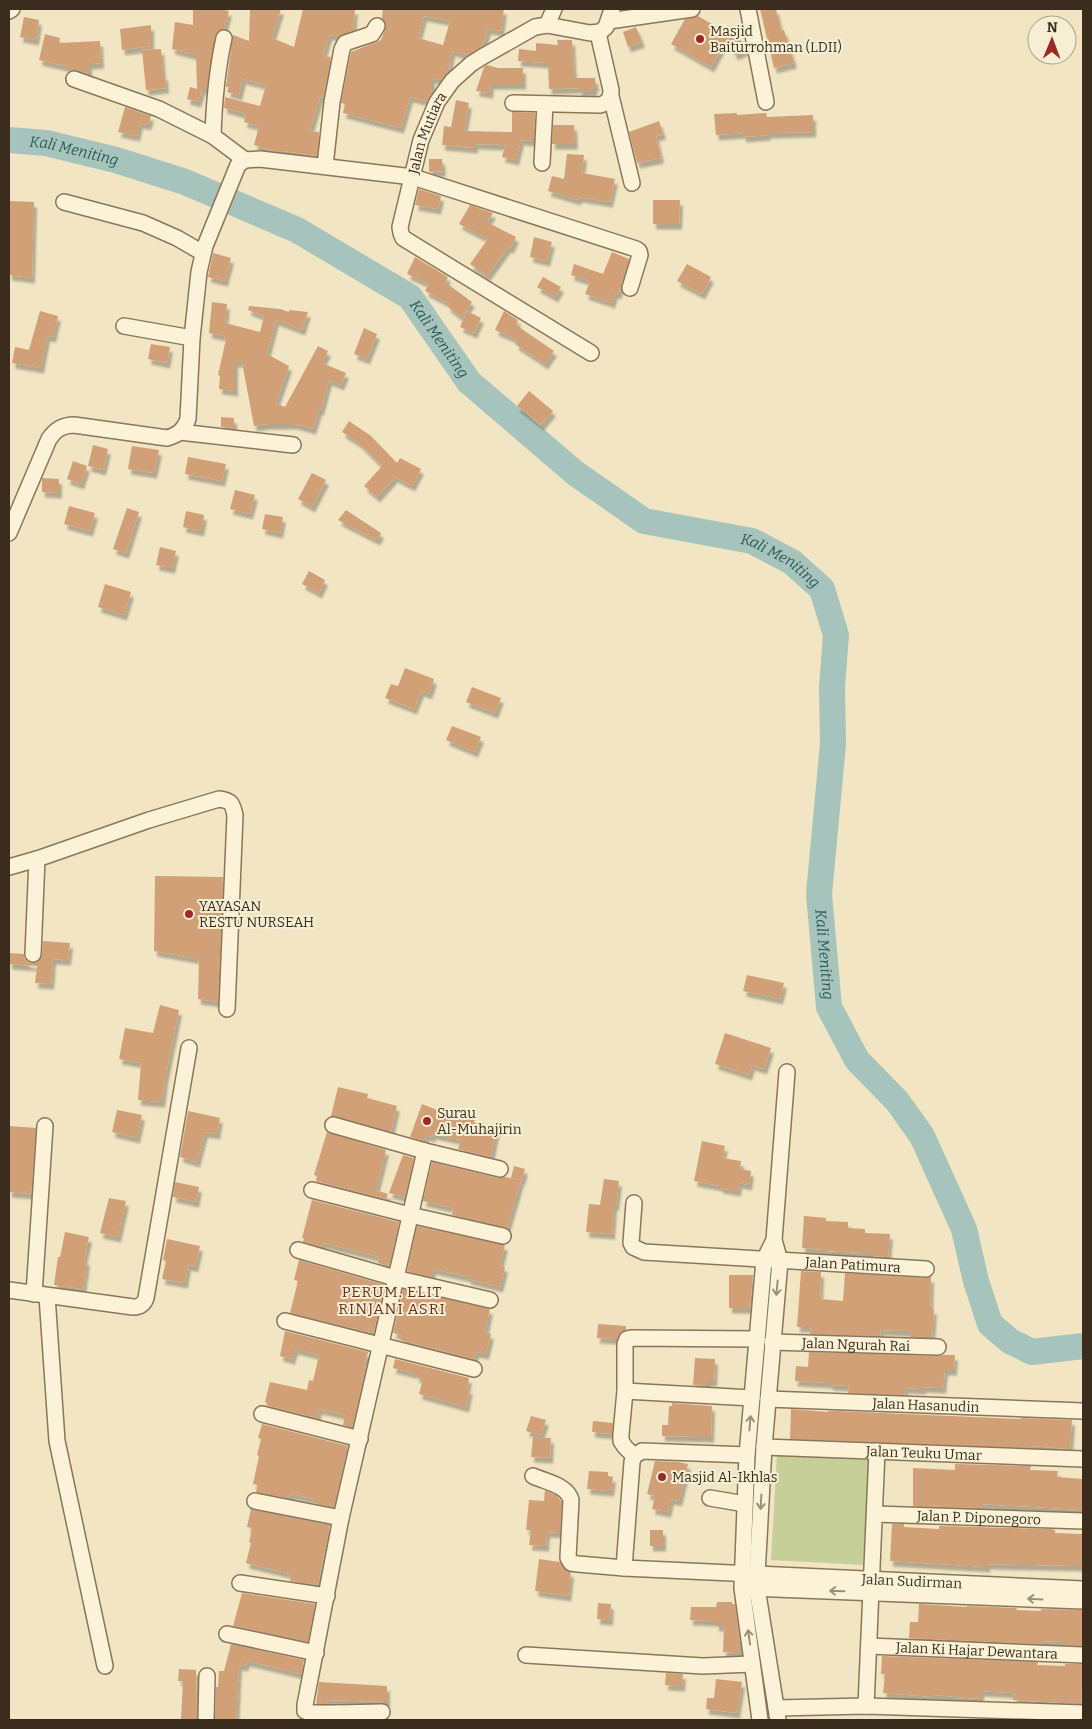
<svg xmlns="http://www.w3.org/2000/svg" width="1092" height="1729" font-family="Bitter,serif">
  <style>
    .green { fill: #c6cf97 }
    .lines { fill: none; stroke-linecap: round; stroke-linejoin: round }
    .river { stroke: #a6c3bc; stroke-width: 26 }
    .building { fill: #d1a077; fill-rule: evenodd; filter: url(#shadow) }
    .minor-casing { stroke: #8c7659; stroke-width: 18 }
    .minor { stroke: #fbf2d7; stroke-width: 15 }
    .oneway { stroke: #9b907a }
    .poi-dot { fill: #9f2a25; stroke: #f7efd4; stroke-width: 2 }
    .labels { text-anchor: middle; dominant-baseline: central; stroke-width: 4; stroke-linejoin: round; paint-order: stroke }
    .poi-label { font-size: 14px; fill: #3b2d1e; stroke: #f7efd4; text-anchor: start }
    .street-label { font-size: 14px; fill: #3b2d1e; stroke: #f7efd4 }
    .water-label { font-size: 15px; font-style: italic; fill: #2c5c5b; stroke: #f7efd4 }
    .neighbourhood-label { font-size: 15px; letter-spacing: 1px; fill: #6a2f1b; stroke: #f7efd4 }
  </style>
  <defs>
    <filter id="shadow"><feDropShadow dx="3" dy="5.5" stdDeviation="1" flood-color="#0004"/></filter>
  </defs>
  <rect width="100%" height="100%" fill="#f1e5c3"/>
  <polygon class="green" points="777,1455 869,1460 863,1565 771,1560"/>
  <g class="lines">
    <path class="river" id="s1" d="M 9,140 L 46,143 L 116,160 L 185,182 L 297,230 L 410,297 L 469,382 L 575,473 L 644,521 L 752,541 L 792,562 L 822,589 L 836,635 L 832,687 L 833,744 L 819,894 L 829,1007 L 857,1060 L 897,1101 L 922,1136 L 964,1229 L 976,1281 L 990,1324 L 1010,1341 L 1032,1352 L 1083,1346"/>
  </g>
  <g class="building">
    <polygon points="193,9 220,9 229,11 224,29 217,31 215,36 207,89 200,89 202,90 198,102 187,99 190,87 197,89 196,55 172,49 175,22 193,25"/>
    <polygon points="250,9 281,9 272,38 294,47 303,9 355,9 353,31 339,36 329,35 323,56 331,57 323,98 320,97 310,131 319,132 317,156 283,151 282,152 277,152 254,145 259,126 244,122 246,114 224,108 225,97 260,106 266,85 243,79 239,95 227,92 229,87 226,87 233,35 249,41"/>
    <path d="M 383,9 L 504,9 L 501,31 L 488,29 L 483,45 L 468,55 L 452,51 L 449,69 L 448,68 L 447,73 L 441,80 L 432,78 L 432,90 L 427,101 L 410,97 L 401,128 L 343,113 L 345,104 L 341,103 L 351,52 L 381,40 L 386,27 L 385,22 L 382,18 ZM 424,16 L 450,21 L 443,45 L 418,38 Z"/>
    <polygon points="760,9 776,9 781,31 784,30 794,63 774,68"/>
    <polygon points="698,16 745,43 746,50 735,55 727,38 711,67 671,44 685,19"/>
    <polygon points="24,17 39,20 36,40 20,37"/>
    <polygon points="151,25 151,46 122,50 120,29"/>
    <polygon points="636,27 642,42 628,47 623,32"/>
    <polygon points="45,34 60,38 59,43 100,41 101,63 89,64 89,74 77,70 69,71 69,67 39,60"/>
    <polygon points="557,40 572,40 574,78 595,78 596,87 594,87 594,91 579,91 579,88 549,89 548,63 518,61 519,49 536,51 536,43 558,45"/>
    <polygon points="161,49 163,75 165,75 166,88 146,90 142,50"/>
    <polygon points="487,65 498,68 523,68 523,84 491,84 490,93 476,91 484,67"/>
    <polygon points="456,100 469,103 464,131 512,132 512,112 535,113 534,141 521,140 516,160 502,157 505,145 475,144 475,148 442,145 444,126 451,127"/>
    <polygon points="125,107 151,116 148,125 140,123 137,136 118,132"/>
    <polygon points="737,113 737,115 766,113 767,117 813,115 813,132 768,133 768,135 743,137 743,133 716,135 714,114"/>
    <polygon points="659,121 663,134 656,136 661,158 637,163 629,132"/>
    <polygon points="553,125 574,125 575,144 552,144"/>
    <polygon points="567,154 584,155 582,173 615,179 610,202 579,197 578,200 548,191 552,176 564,179"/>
    <polygon points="429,159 442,159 443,171 429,172"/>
    <polygon points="419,189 441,196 438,209 415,205"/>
    <polygon points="653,200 680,200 679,224 653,224"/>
    <polygon points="9,201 34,202 32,278 9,275"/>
    <polygon points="470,205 493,213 487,222 516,237 511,248 508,247 487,276 470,264 488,239 459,224"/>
    <polygon points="534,237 552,242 547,261 530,257"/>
    <polygon points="612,252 629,259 621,287 618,294 615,293 612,303 585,294 590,281 571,275 574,264 603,274"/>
    <polygon points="213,253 231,258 225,281 208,277"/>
    <polygon points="415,257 448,277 445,282 472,302 461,317 447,306 450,304 425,291 429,284 407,274"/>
    <polygon points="687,264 711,277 702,294 677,281"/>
    <polygon points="543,277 561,287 555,297 537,287"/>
    <polygon points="212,302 227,304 225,323 260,332 264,316 248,310 249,306 280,309 289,312 289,310 308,312 302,330 276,320 267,354 289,366 276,403 285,407 318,346 328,351 322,363 346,373 341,385 329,380 321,410 319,410 313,429 295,424 267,424 254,426 242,362 235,362 235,391 219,389 220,376 218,375 226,339 224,339 225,336 209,333"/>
    <polygon points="40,311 58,316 53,337 47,336 41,368 12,363 15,347 29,350"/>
    <polygon points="467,311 481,318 474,333 460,327"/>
    <polygon points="504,311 518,320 516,325 554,351 545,364 515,344 518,340 495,330"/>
    <polygon points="364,328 377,334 367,359 354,354"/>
    <polygon points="151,344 170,347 167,363 148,359"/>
    <polygon points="529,391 553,411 541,425 517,406"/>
    <polygon points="221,417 234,418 234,429 221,427"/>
    <polygon points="349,421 371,436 397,463 400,458 421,469 412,486 395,477 377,497 364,486 382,466 359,443 342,432"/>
    <polygon points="93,445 108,449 103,470 88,466"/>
    <polygon points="132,446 159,450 154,473 128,469"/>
    <polygon points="188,457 226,464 222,481 185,474"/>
    <polygon points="73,461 87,466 81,484 67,479"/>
    <polygon points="312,473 326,480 312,507 298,499"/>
    <polygon points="42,478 59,479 59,493 42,492"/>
    <polygon points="235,490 255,495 250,514 230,509"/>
    <polygon points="69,506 95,513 90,531 64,524"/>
    <polygon points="127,508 139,512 126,553 113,549"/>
    <polygon points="346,510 381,533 377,540 338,520"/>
    <polygon points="186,511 204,515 201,531 183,527"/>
    <polygon points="265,514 283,517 280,533 262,529"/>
    <polygon points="160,547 176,551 172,568 156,565"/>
    <polygon points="309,571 325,580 319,593 302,584"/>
    <polygon points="105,584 131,592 124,615 98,607"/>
    <polygon points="405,668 434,679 429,694 421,691 414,709 385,698 391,684 398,686"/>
    <polygon points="472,687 501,698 495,713 466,702"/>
    <polygon points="452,726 481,737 475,752 446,740"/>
    <polygon points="155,876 223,877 218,1002 198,999 199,959 154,951"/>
    <polygon points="43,941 70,943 68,960 53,959 51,984 35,983 37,966 9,964 9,953 24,954 25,959 28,962 33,963 38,962 42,955"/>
    <polygon points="747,975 784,983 780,999 743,991"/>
    <polygon points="160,1005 179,1010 165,1079 162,1102 138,1100 141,1063 119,1059 125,1028 153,1033"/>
    <polygon points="725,1033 771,1048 764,1069 752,1065 749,1075 715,1064"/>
    <polygon points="338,1087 368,1094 367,1098 397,1106 391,1132 331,1116"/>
    <polygon points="422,1104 447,1114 475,1119 474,1123 497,1128 491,1157 458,1149 461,1140 433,1134 432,1137 426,1135 425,1141 410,1137"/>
    <polygon points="117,1110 142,1115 137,1138 112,1132"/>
    <polygon points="188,1111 220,1118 217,1134 205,1132 197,1162 180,1157"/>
    <polygon points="9,1126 36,1128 31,1194 9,1192"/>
    <polygon points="327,1132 386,1150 376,1190 388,1194 386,1199 316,1181 317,1176 314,1175"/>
    <polygon points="702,1141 725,1146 722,1158 741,1161 740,1169 751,1171 749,1185 739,1183 738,1191 720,1188 720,1186 694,1181"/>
    <polygon points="403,1155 414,1158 405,1197 389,1193"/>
    <polygon points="432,1162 498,1178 505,1177 521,1180 507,1228 452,1215 453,1208 423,1201"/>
    <polygon points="514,1166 525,1169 522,1180 511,1178"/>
    <polygon points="604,1179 619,1181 616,1205 614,1205 612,1234 586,1232 589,1204 600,1205"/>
    <polygon points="175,1182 199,1187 196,1202 173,1197"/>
    <polygon points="109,1198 126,1201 118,1237 100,1233"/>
    <polygon points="312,1200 399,1222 389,1266 378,1263 379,1257 323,1243 322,1247 303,1242 304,1238 302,1238"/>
    <polygon points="804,1216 826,1218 826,1221 848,1222 848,1228 865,1229 865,1233 890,1234 888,1257 874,1256 874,1253 826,1251 826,1250 802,1248"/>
    <polygon points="417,1226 505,1245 500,1265 505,1267 500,1287 468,1279 468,1277 433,1269 431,1277 407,1271"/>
    <polygon points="65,1232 89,1237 84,1260 87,1260 83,1289 54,1285 58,1257 60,1257"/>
    <polygon points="167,1239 200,1246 195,1267 188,1265 185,1283 162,1279 166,1261 163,1260"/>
    <polygon points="299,1260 385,1285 374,1330 372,1333 290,1313 298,1281 294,1280"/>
    <polygon points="801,1271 821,1272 820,1299 843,1301 845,1273 925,1278 931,1277 930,1309 934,1309 932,1337 910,1337 910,1331 881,1330 880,1336 810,1334 811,1327 797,1327"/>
    <polygon points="729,1275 753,1275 750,1308 729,1308"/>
    <polygon points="403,1289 490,1309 485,1332 491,1334 486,1354 476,1352 474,1359 400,1340 401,1335 393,1333"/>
    <polygon points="598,1324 626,1326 626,1330 621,1332 617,1339 597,1338"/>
    <polygon points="285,1331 368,1352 364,1367 366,1368 352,1427 343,1425 345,1415 319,1409 317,1418 266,1405 267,1403 265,1402 270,1382 307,1390 309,1380 313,1381 319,1355 295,1349 292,1359 280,1356"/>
    <polygon points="809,1352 938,1356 943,1355 955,1355 954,1370 945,1370 943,1388 923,1387 923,1389 905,1388 904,1395 848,1393 849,1386 830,1385 830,1383 795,1381 796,1366 808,1367"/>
    <polygon points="695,1358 715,1359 714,1381 708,1381 708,1386 693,1385"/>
    <polygon points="395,1359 469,1378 467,1389 470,1389 466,1407 419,1394 423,1379 416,1377 417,1374 393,1368"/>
    <polygon points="672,1403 712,1406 711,1437 662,1436 662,1425 668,1425 669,1406 672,1406"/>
    <polygon points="791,1409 828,1412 828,1411 837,1411 1021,1419 1021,1418 1072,1420 1070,1449 1032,1446 1032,1448 790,1439"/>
    <polygon points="531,1416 546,1420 541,1435 526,1431"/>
    <polygon points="593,1421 613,1423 612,1434 592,1432"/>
    <polygon points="262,1424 348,1446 334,1507 313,1503 314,1499 292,1494 291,1496 289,1495 288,1498 256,1492 258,1485 253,1484 259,1456 257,1455 261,1439 258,1438"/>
    <polygon points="533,1437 551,1438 550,1458 531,1457"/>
    <polygon points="655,1461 678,1462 688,1464 679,1501 671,1499 668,1512 652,1509 655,1496 647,1494"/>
    <polygon points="955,1464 1031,1466 1030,1470 1058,1471 1057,1477 1083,1479 1083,1510 982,1504 982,1508 913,1506 913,1468 955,1470"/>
    <polygon points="589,1471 608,1472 608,1476 613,1477 611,1491 587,1489"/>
    <polygon points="545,1490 556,1495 562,1502 560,1533 547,1532 546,1546 529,1545 531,1530 526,1530 529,1500 544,1501"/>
    <polygon points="251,1509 330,1525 318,1585 290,1581 291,1574 246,1563 251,1543 249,1542 252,1528 247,1527"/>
    <polygon points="892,1524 904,1524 904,1527 939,1529 939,1526 1051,1529 1055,1530 1055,1533 1083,1534 1083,1566 987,1564 987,1567 890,1561"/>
    <rect x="650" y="1530" width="13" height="16"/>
    <polygon points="539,1559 560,1562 566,1571 571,1572 568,1596 535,1591"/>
    <polygon points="242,1593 315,1604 308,1642 233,1626"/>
    <polygon points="717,1602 732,1602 732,1604 735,1604 740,1644 740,1653 723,1652 724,1626 716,1626 716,1621 690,1620 691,1607 716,1607"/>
    <polygon points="598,1603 611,1604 610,1620 597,1619"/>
    <polygon points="919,1604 967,1607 967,1606 1017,1608 1016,1610 1041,1611 1041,1609 1083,1610 1083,1646 1066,1645 1066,1642 1043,1641 1043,1643 1039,1644 909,1638 910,1622 918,1622"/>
    <polygon points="231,1644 304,1660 301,1674 247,1661 245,1666 239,1665 236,1720 215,1720 216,1687 218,1687 219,1671 224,1671"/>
    <polygon points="882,1656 1038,1662 1037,1665 1065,1666 1065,1664 1083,1664 1081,1704 1013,1700 1014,1693 981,1691 981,1699 934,1695 934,1697 883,1693 885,1674 881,1674"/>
    <polygon points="179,1669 196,1670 197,1720 181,1720 183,1681 178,1681"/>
    <polygon points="666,1673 683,1674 682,1686 665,1685"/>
    <polygon points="716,1679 742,1682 737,1713 706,1709 707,1698 714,1698"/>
    <polygon points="319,1682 387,1686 387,1702 328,1700 327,1704 316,1704"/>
  </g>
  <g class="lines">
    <g class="minor-casing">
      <g id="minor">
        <polyline points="748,9 766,102"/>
        <polyline points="9,11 12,9"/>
        <polyline points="609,21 692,9"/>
        <polyline points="547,25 554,9"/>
        <polyline points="74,79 159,109 213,136 245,160"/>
        <polyline points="611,96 632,183"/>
        <path d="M 513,103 L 600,105 C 608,103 611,98 611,90 L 598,33"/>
        <path d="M 213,136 C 214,102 217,70 224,38"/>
        <polyline points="542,163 545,104"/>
        <polyline points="325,166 332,102 342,49 345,43 372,34 377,26"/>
        <polyline points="64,202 143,223 177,238 203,253"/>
        <polyline points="124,326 192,338"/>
        <path id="s2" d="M 591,353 L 403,238 L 401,233 L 400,227 L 421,140 L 437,102 L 452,81 L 471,64 L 482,57 L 535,27 L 547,25 L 590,33 L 600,32 L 606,27 L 612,9"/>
        <polyline points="180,432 293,445"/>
        <path d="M 9,533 L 49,439 C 55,430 62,425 74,425 L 167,438 C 178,435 184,430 188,419 L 192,338 L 199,272 L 205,246 L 238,165 L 245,160 L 260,159 L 413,177 L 636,249 L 639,251 L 640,255 L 630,288"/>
        <path d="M 9,867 L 37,859 L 149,820 L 219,799 C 232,801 232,803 235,815 L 227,1009"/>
        <polyline points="33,954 37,859"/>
        <polyline points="333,1125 425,1151 500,1169"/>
        <polyline points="312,1190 410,1215 503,1236"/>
        <path id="s3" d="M 634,1203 L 631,1243 L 633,1247 L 644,1252 L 926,1269"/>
        <polyline points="774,1240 780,1261 764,1447 757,1575 757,1588 778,1720"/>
        <polyline points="298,1250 395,1278 490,1300"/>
        <path d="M 9,1290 L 133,1307 C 140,1307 144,1304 146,1298 L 189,1048"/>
        <polyline points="34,1294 45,1126"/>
        <polyline points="47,1296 57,1441 105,1666"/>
        <polyline points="285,1321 474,1369"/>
        <path id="s4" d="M 772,1342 L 938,1347"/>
        <polyline points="625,1391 752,1398"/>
        <path id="s5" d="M 768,1399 L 1083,1411"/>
        <polyline points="262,1414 360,1439"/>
        <path id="s6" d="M 764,1447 L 1083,1459"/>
        <polyline points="634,1456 625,1447 621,1441 621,1434 625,1391 625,1344 627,1339 631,1338 757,1339"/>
        <path id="s7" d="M 533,1476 C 546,1482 567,1485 571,1500 L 568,1558 L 571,1563 L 578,1564 L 624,1568 L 1083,1589"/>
        <polyline points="710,1498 745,1504"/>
        <polyline points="255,1501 341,1518"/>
        <path id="s8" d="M 875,1514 L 1083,1521"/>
        <polyline points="624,1568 632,1462 634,1456 642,1451 747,1455"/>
        <polyline points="240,1583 327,1596"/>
        <polyline points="748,1588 1083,1601"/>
        <polyline points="227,1634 316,1653"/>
        <path id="s9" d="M 869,1646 L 1083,1655"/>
        <polyline points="526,1655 703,1666 752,1664"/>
        <polyline points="866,1706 877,1451"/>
        <polyline points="776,1708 866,1706 1083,1713"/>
        <polyline points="338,1713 382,1712"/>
        <polyline points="206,1720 207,1676"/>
        <polyline points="338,1720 338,1713 310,1713 305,1711 305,1705 341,1518 425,1151"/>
        <polyline points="760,1720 742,1588 747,1455 764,1260 774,1240 787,1072"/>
      </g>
    </g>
    <use href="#minor" class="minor"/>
  </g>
  <defs><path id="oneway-shaft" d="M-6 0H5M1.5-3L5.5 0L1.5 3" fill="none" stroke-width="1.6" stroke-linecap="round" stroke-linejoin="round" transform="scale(1.25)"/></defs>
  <g class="oneway">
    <use href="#oneway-shaft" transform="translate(777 1288) rotate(95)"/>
    <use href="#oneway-shaft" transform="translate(750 1423) rotate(-85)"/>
    <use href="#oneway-shaft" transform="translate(761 1502) rotate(93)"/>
    <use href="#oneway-shaft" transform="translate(837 1591) rotate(-178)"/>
    <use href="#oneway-shaft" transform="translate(1035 1599) rotate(-177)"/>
    <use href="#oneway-shaft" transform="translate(749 1637) rotate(-98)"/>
  </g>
  <g class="poi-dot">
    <circle cx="700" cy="39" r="5"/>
    <circle cx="189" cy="914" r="5"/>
    <circle cx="427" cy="1121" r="5"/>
    <circle cx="662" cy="1477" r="5"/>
  </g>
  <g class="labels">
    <g class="poi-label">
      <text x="710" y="31">Masjid<tspan x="710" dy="16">Baiturrohman (LDII)</tspan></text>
      <text x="199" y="906">YAYASAN<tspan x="199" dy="16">RESTU NURSEAH</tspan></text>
      <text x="437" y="1113">Surau<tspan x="437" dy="16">Al-Muhajirin</tspan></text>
      <text x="672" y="1477">Masjid Al-Ikhlas</text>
    </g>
    <g class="street-label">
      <text stroke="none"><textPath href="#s2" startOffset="330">Jalan Mutiara</textPath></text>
      <text stroke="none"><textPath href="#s3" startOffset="266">Jalan Patimura</textPath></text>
      <text stroke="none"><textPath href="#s4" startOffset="84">Jalan Ngurah Rai</textPath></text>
      <text stroke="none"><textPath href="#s5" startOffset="158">Jalan Hasanudin</textPath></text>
      <text stroke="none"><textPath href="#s6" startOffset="160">Jalan Teuku Umar</textPath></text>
      <text stroke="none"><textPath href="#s8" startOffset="104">Jalan P. Diponegoro</textPath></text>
      <text stroke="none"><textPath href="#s7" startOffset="452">Jalan Sudirman</textPath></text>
      <text stroke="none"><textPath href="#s9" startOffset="108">Jalan Ki Hajar Dewantara</textPath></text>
    </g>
    <g class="water-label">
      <text stroke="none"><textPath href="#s1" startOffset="66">Kali Meniting</textPath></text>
      <text stroke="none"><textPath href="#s1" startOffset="486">Kali Meniting</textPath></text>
      <text stroke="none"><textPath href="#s1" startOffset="906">Kali Meniting</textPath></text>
      <text stroke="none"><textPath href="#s1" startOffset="1326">Kali Meniting</textPath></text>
    </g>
    <g class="neighbourhood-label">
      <text x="392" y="1292">PERUM. ELIT<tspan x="392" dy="17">RINJANI ASRI</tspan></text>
    </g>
  </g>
  <rect width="1092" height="1729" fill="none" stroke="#3b2d1e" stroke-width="20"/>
  <g transform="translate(1052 40) rotate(1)"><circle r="24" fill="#f7efd4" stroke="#aca18b"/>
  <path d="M0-4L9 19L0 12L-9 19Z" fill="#9f2a25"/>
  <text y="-8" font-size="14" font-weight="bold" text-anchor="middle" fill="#3b2d1e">N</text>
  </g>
</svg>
